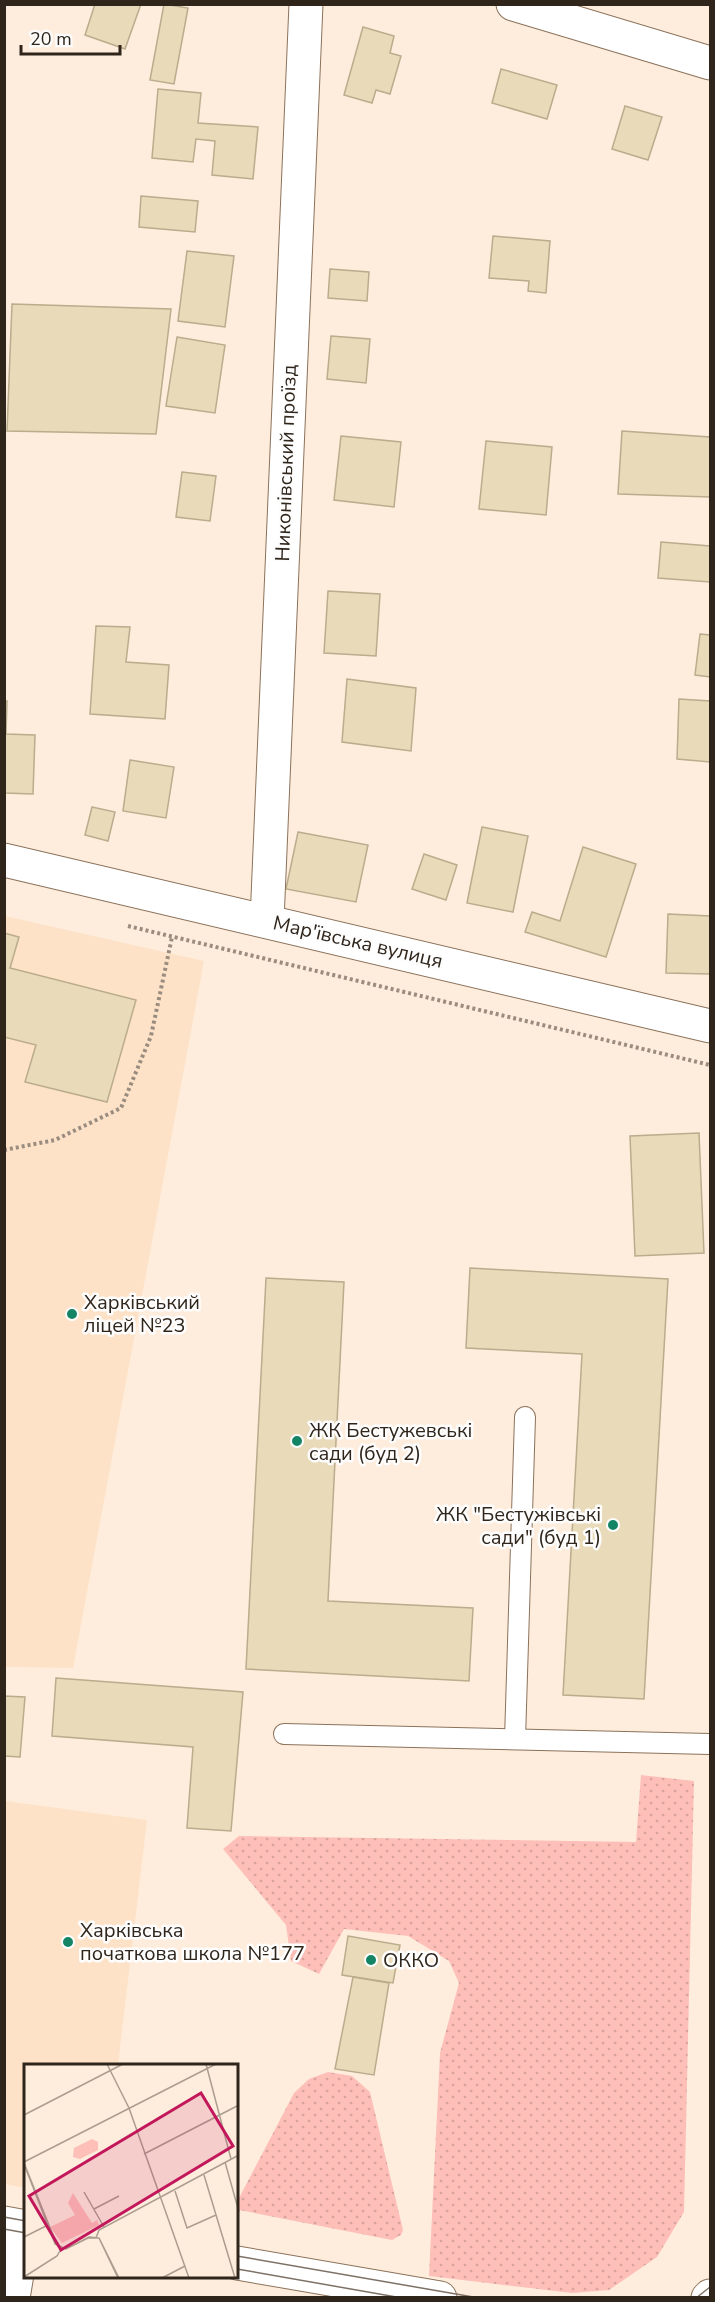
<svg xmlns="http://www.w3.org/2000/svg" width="715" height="2302" font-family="'Nunito Sans',sans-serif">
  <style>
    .built { fill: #fde2c8 }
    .grass { fill: url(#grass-dots) }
    .building { fill: #e9dab9; stroke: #baac8c; stroke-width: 1.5 }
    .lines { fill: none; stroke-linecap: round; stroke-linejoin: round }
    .service-casing { stroke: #8b725a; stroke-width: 22 }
    .minor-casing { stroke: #8b725a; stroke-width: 35 }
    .secondary-casing { stroke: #8b725a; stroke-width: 35 }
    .path { stroke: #9a8c7f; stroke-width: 4; stroke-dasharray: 3 3; stroke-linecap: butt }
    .service { stroke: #fff; stroke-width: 20 }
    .minor { stroke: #fff; stroke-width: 33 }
    .secondary { stroke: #fff; stroke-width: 33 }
    .tram { stroke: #7e7165; stroke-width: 1.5 }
    .poi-dot { fill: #138565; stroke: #fdfdfd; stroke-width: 2 }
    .labels { text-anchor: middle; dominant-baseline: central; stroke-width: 5; stroke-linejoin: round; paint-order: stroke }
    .street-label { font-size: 20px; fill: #2f251b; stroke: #fdfdfd }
    .poi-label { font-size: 20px; fill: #2f251b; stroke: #fdfdfd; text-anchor: start }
    .inset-road { fill: none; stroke: #ab9d8f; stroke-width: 1.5 }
    .view { fill: #c2185b; fill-opacity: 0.15; stroke: #c2185b; stroke-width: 3 }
    .inset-edge { fill: none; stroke: #2f251b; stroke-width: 3 }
  </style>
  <defs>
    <pattern id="grass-dots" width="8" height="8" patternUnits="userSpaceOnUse" patternTransform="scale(1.5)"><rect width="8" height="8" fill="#febfb8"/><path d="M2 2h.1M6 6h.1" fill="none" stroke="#daa49e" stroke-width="1.8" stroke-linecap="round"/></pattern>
  </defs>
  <rect width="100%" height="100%" fill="#feeddd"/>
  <g class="built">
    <polygon points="5,916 204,961 73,1668 5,1667"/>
    <polygon points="5,1801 147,1820 118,2065 26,2065 25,2188 5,2184"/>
  </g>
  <g class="grass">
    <polygon points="641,1775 694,1781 684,2212 657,2257 609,2290 572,2293 429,2276 440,2053 459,1983 449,1961 408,1936 344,1929 319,1974 291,1961 286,1925 223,1849 239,1836 636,1842"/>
    <polygon points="328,2072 352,2076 370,2092 403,2230 401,2235 392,2240 239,2210 238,2200 294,2093 309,2079"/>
  </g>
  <g class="building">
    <polygon points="95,4 141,4 125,49 85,35"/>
    <polygon points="164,4 188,8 174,84 150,80"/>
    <polygon points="363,27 394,36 390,53 401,56 390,94 376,90 372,103 344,95"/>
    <polygon points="501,69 557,85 547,119 492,103"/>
    <polygon points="158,89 201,93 198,123 258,127 253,179 212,175 215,141 196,139 193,162 152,158"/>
    <polygon points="625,106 662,117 648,160 612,149"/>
    <polygon points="141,196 198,201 195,232 139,227"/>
    <polygon points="493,236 550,241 546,293 528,291 529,281 489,278"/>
    <polygon points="187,251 234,256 225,327 178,321"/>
    <polygon points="330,269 369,272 367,301 328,298"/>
    <polygon points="12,304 171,309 156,434 7,431"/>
    <polygon points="331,336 370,339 366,383 327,379"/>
    <polygon points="177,337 225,345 215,413 166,406"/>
    <polygon points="622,431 710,437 710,497 618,494"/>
    <polygon points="341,436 401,442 394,507 334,500"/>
    <polygon points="486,441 552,447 546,515 479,509"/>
    <polygon points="182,472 216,476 210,521 176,517"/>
    <polygon points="661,542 710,546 710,582 658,578"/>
    <polygon points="328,591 380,594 376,656 324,653"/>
    <polygon points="96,626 130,627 126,662 169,665 165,719 90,714"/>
    <polygon points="700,634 710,635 710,677 695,675"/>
    <polygon points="347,679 416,688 411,751 342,742"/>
    <polygon points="679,699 710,701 710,762 677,759"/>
    <polygon points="4,701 7,701 6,734 35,735 33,794 5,793"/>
    <polygon points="130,760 174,767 166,818 123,811"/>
    <polygon points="92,807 115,812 108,841 85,835"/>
    <polygon points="482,827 528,836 513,912 467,903"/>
    <polygon points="298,832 368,845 356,902 286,889"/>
    <polygon points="583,847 636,864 606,957 525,932 532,912 560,921"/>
    <polygon points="424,854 457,865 446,900 412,889"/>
    <polygon points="668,914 710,916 710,974 666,973"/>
    <polygon points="4,933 19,937 10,968 136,1000 107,1102 25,1082 36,1045 4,1037"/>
    <polygon points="699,1133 704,1253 635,1256 630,1136"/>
    <polygon points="470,1268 668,1279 644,1699 563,1695 582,1354 466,1348"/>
    <polygon points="266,1278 344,1282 328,1601 473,1608 469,1681 246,1669"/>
    <polygon points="56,1678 243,1692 231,1831 187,1828 193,1747 52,1736"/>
    <polygon points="4,1696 25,1697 20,1757 4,1756"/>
    <polygon points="348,1936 400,1945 393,1983 342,1975"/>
    <polygon points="353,1977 389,1983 374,2075 335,2069"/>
  </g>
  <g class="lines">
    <g class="service-casing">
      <g id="service">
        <polyline points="284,1734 710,1744"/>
        <polyline points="515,1739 525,1417"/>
      </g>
    </g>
    <g class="minor-casing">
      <g id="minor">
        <polyline points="513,4 710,63"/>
        <polyline points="4,860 710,1026"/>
        <polyline points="267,921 306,4"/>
        <polyline points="13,2298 25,2226"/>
      </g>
    </g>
    <g class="secondary-casing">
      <g id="secondary">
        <polyline points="4,2223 26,2227"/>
        <polyline points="237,2263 440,2298"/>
        <polyline points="708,2298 710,2296"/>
      </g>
    </g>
    <g class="path">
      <polyline points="128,926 710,1065"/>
      <polyline points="4,1150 55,1140 121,1108 151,1036 172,937"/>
    </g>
    <use href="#service" class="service"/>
    <use href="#minor" class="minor"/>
    <use href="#secondary" class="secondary"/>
    <g class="tram">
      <polyline points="4,2217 26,2221"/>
      <polyline points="4,2229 26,2233"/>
      <polyline points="237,2256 479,2298"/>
      <polyline points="237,2269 402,2298"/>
      <polyline points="696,2298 710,2287"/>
    </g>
  </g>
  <g class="poi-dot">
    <circle cx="72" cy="1314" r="6"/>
    <circle cx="297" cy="1441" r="6"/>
    <circle cx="613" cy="1525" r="6"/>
    <circle cx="68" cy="1942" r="6"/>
    <circle cx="371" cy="1960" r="6"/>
  </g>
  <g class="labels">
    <g class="street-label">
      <text transform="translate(286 463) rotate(-88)">Никонівський проїзд</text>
      <text transform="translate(358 942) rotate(13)">Мар'ївська вулиця</text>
    </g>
    <g class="poi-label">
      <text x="84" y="1302">Харківський<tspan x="84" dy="23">ліцей №23</tspan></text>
      <text x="309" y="1430">ЖК Бестужевські<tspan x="309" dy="23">сади (буд 2)</tspan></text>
      <text x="601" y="1514" text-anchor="end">ЖК "Бестужівські<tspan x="601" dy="23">сади" (буд 1)</tspan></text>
      <text x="80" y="1930">Харківська<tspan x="80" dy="23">початкова школа №177</tspan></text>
      <text x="383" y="1960">ОККО</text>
    </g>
  </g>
  <g transform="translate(24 2064)">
    <rect width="214" height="214" fill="#feeddd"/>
    <path d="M 49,129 L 68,159 L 73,156 L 75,161 L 38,179 L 26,163 L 51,151 L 44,139 Z" fill="#febfb8"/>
    <path d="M 68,75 L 74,78 L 74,86 L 56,95 L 49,93 L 50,84 Z" fill="#febfb8"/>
    <path class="inset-road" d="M 83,0 L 105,44 L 165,214M 182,0 L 207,95M 0,51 L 99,0M 120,90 L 215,41M 0,98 L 192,0M 201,98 L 215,148M 0,99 L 33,181 L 42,185 L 65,173 L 75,174 L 95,214M 0,100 L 31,180 L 42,185 L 64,174 L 75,174 L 94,214M 180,111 L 211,214M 151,127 L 163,164 L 192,151M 60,128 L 80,163M 70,145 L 95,132M 0,173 L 24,161M 72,174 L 75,166 L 215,91M 0,213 L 33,192 L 37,185M 138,214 L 161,202"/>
    <path class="view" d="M 177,29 L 209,82 L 37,186 L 5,132 Z"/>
    <rect width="214" height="214" class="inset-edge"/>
  </g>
  <rect width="715" height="2302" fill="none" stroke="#2f251b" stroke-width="12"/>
  <path d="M21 45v9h99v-9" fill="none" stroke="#2f251b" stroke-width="3"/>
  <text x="30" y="45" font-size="18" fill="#2f251b" stroke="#fdfdfd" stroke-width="4.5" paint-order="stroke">20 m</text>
</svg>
